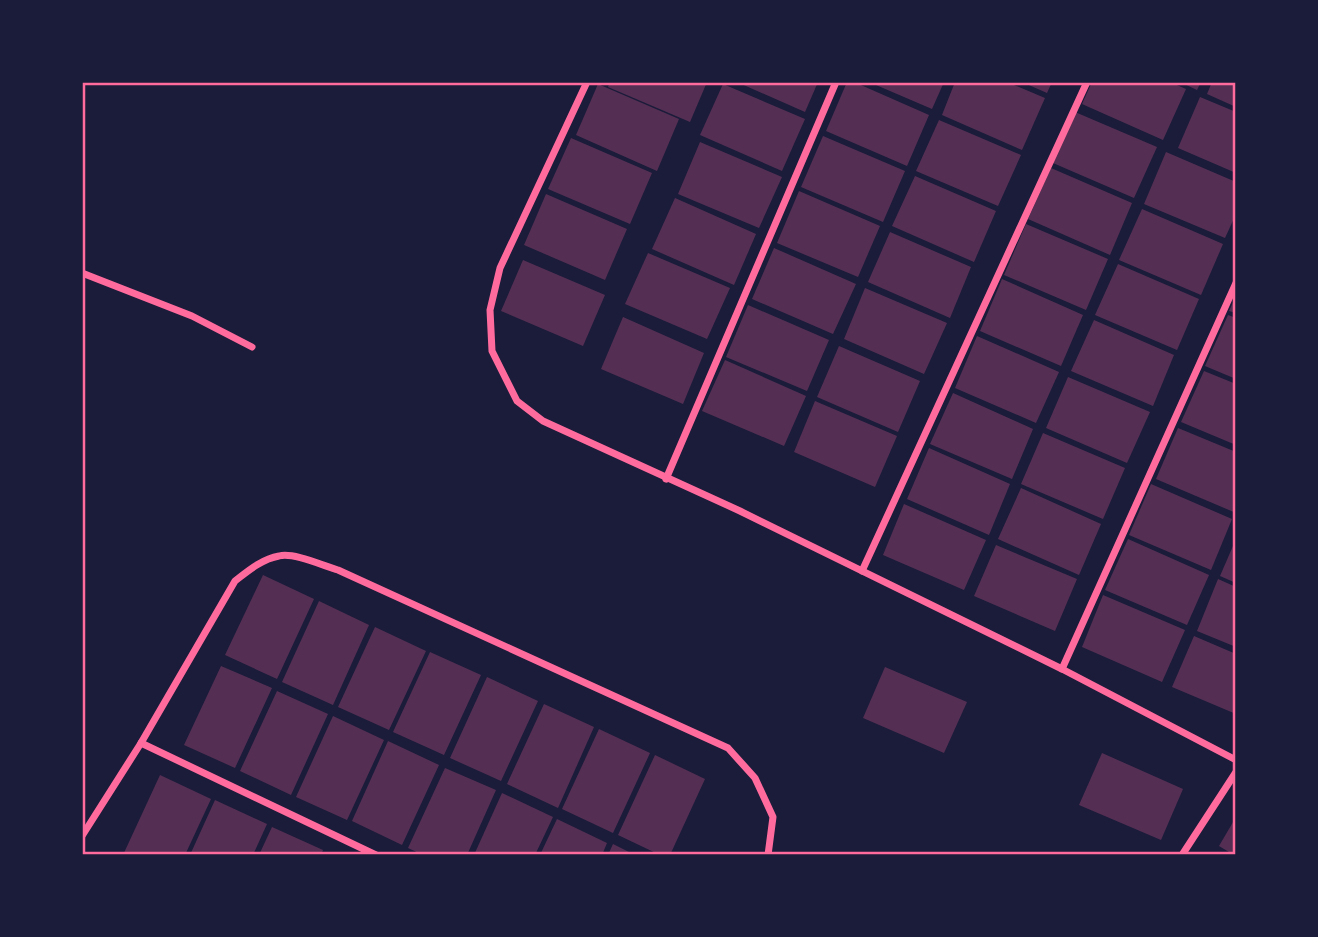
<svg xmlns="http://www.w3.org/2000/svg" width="1318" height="937" font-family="Raleway,sans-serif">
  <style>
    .building { fill: #542f53 }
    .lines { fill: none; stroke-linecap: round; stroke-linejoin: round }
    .minor { stroke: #ff6b9d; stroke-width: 7 }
    .neatline { fill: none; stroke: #ff6b9d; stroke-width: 2.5 }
  </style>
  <rect width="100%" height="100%" fill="#1b1b3a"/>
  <g class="building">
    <polygon points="610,82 707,82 690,122 608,87"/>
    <polygon points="737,82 818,82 805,112"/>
    <polygon points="847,82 854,82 929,115 907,166 826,131"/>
    <polygon points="869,82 944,82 932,109"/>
    <polygon points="955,82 1007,82 1045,98 1022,150 942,115"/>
    <polygon points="1022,82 1052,82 1047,93"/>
    <polygon points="1092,82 1170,82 1186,89 1163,140 1082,104"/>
    <polygon points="1180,82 1201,82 1197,90"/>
    <polygon points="1212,82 1236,82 1236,107 1207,94"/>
    <polygon points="598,84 679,119 657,171 576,135"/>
    <polygon points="723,84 805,119 782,171 700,135"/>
    <polygon points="1200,97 1236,112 1236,173 1178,148"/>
    <polygon points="1075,112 1157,147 1134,198 1053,163"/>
    <polygon points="939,120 1021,155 998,206 916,171"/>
    <polygon points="823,136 905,171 883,222 801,187"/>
    <polygon points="571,138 652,173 630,224 548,189"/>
    <polygon points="700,142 782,177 759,228 678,194"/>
    <polygon points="1166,152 1236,182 1236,214 1225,238 1144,204"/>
    <polygon points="1051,168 1132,203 1110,255 1028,219"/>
    <polygon points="915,176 996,211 974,262 892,226"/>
    <polygon points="799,191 880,226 858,277 777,243"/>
    <polygon points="546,194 627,229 605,280 524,245"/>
    <polygon points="675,198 756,234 734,285 652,249"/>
    <polygon points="1142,209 1223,244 1201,295 1119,260"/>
    <polygon points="1026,224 1108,259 1086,310 1004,275"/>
    <polygon points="890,232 971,267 950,318 868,282"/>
    <polygon points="774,248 856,284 833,334 752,299"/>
    <polygon points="648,253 730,288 707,339 625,304"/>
    <polygon points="523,260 605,295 583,346 501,311"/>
    <polygon points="1118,264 1199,299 1177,350 1095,315"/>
    <polygon points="1002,279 1083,315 1061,366 980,331"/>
    <polygon points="865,288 947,323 924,374 844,339"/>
    <polygon points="1236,296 1236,313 1229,311"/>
    <polygon points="748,305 829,340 807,391 726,357"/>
    <polygon points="1228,315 1236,318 1236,379 1205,366"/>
    <polygon points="623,317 704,353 683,404 601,369"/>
    <polygon points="1094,320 1174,355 1153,406 1071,371"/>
    <polygon points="977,336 1059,372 1036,423 955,388"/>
    <polygon points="839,346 920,381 898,432 817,397"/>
    <polygon points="725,360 806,396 784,446 702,411"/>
    <polygon points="1204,371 1236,384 1236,445 1181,422"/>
    <polygon points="1068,377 1150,412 1127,463 1046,428"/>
    <polygon points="953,393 1033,429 1012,479 930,444"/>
    <polygon points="815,401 897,436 875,487 794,452"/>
    <polygon points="1178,428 1236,452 1236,513 1156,479"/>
    <polygon points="1043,433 1125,468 1103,519 1021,484"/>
    <polygon points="929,448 1010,484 989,535 907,499"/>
    <polygon points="1151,484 1232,519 1211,570 1129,535"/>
    <polygon points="1021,488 1101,524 1079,575 998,539"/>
    <polygon points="904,504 986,540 964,590 883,555"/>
    <polygon points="1128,539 1209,575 1187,625 1105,590"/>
    <polygon points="1236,539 1236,583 1220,576"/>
    <polygon points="996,545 1077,579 1055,631 974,596"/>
    <polygon points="263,575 314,599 277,679 225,655"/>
    <polygon points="1218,579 1236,587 1236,647 1197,631"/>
    <polygon points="1103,595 1185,630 1162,682 1082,647"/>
    <polygon points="319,601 369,625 333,705 282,682"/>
    <polygon points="375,627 426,651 389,730 338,707"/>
    <polygon points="1194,636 1236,654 1236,714 1172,687"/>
    <polygon points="430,652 481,675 444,755 393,732"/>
    <polygon points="221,666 272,688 235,768 184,745"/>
    <polygon points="885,667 967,702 944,753 863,718"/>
    <polygon points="487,677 538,701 501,781 450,758"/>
    <polygon points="277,691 328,714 291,795 240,771"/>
    <polygon points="544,704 594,727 558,808 507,784"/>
    <polygon points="333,716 384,740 347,820 296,797"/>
    <polygon points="599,729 650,753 613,833 562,809"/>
    <polygon points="388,741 439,765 402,845 352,821"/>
    <polygon points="1102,753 1183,789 1161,840 1079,805"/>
    <polygon points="655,755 705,779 670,855 660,855 618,835"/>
    <polygon points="445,768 496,790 467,855 423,855 408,848"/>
    <polygon points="160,775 211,799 185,855 123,855"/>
    <polygon points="502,793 553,817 535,855 474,855"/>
    <polygon points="215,800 267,824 253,855 190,855"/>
    <polygon points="1236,817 1236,855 1234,855 1219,846"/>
    <polygon points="557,819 607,843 602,855 540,855"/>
    <polygon points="272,827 323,850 321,855 259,855"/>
    <polygon points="613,844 635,855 608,855"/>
  </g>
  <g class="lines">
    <g class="minor">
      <polyline points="587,82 500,268 490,310 492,351 517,401 543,421 740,511 1062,669 1236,760"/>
      <polyline points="82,273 192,316 252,347"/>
      <polyline points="666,479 836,82"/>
      <polyline points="862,571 1087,82"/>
      <polyline points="1062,669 1236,283"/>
      <polyline points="141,743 376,855"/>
      <path d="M 82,836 L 141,743 L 235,581 C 248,571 262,559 279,556 C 293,552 324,566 338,570 L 728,748 L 755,778 L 773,817 L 768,855"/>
      <polyline points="1182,855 1236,772"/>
    </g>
  </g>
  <rect width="1318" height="937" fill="none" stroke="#1b1b3a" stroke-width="168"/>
  <rect x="84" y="84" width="1150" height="769" class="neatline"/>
</svg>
